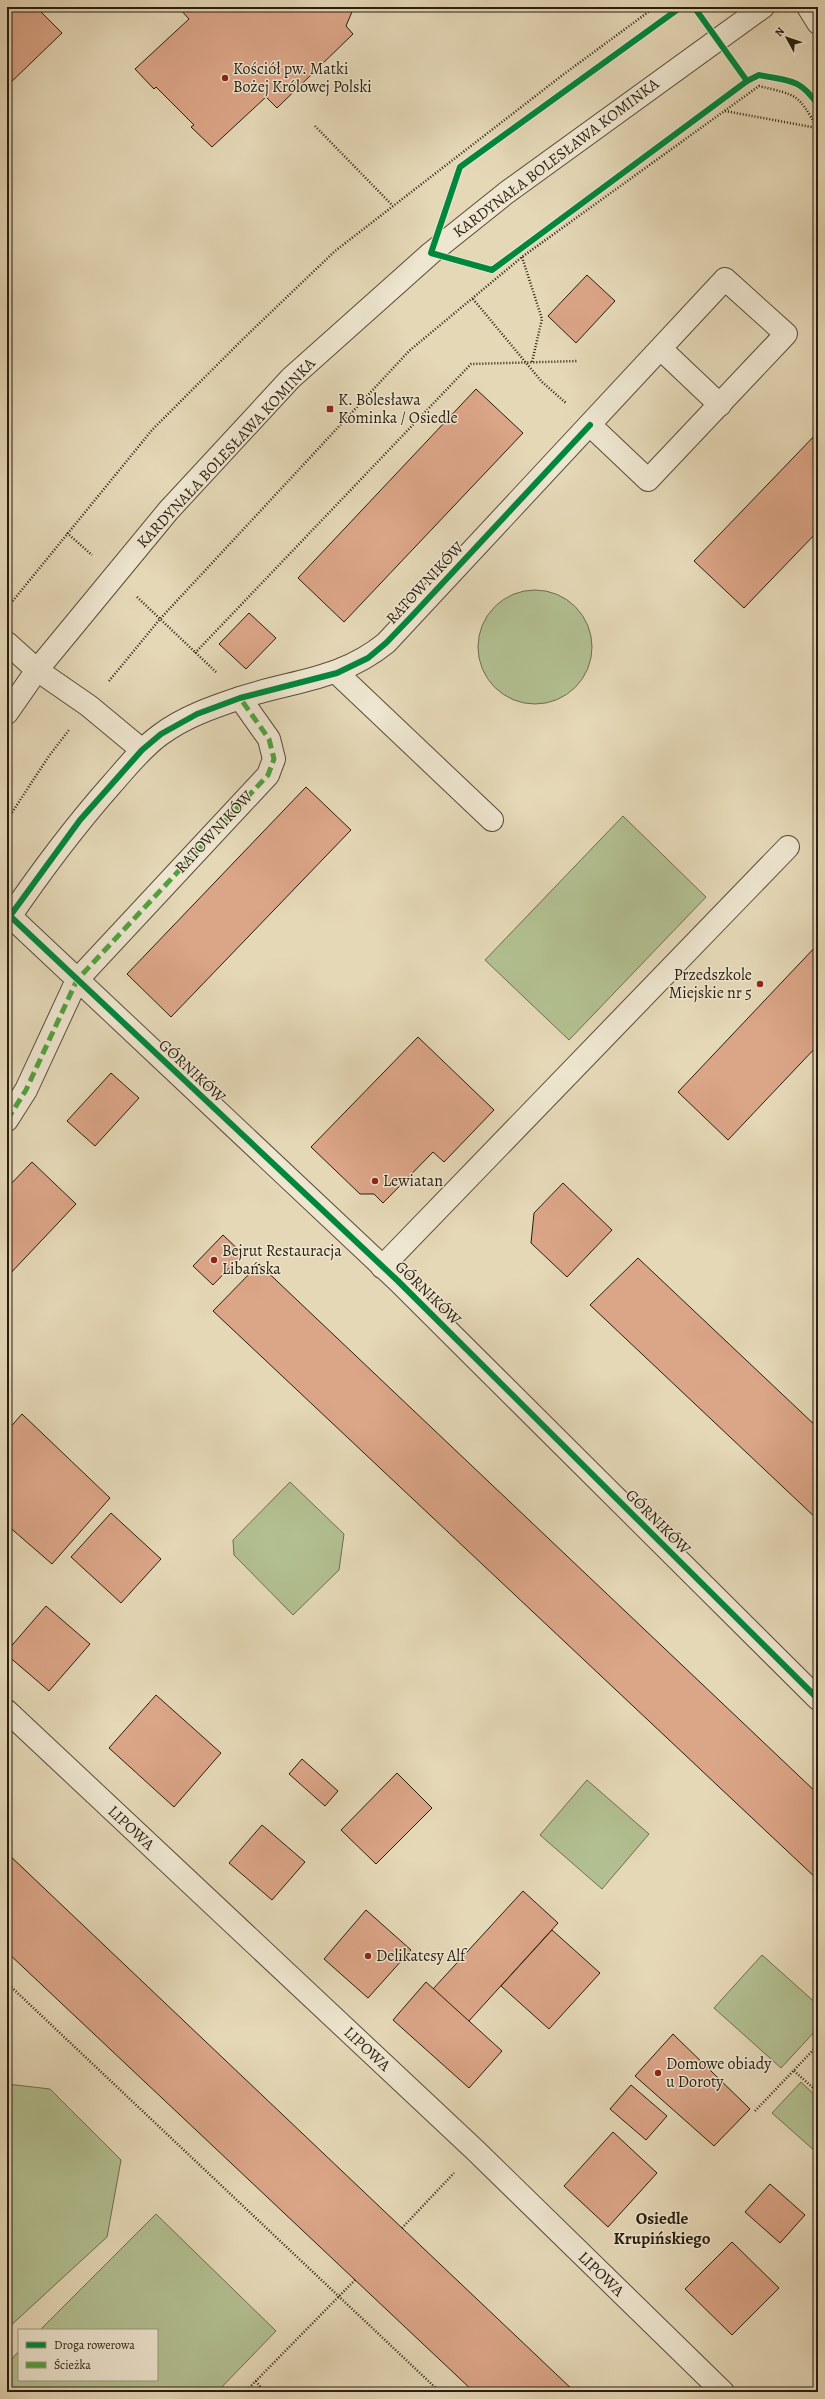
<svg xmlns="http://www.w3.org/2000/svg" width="825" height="2399" font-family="Alegreya,serif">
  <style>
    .green { fill: #b2bf90; stroke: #6e6e4f }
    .building { fill: #dba587; stroke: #291d0e }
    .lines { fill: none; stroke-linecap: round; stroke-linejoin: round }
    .minor-casing { stroke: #584c38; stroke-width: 24 }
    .path { stroke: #291d0e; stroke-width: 2.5; stroke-dasharray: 1 2; stroke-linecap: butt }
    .minor { stroke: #eee6d0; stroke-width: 22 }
    .quiet { stroke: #51a23e; stroke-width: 5; stroke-dasharray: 10 5; stroke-linecap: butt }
    .cycleway-casing { stroke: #eee6d0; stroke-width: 8 }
    .cycleway { stroke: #00873e; stroke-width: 6 }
    .poi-dot { fill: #8f2418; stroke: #eee6d0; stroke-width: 1.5 }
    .labels { text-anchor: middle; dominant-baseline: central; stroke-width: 3; stroke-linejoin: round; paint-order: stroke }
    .poi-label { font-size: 16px; fill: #291d0e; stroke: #eee6d0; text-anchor: start }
    .street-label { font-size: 16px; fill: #291d0e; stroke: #eee6d0 }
    .neighbourhood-label { font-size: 17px; font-weight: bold; fill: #291d0e; stroke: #eee6d0 }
  </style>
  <rect width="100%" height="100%" fill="#e5d8b7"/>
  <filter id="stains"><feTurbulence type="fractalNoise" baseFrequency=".005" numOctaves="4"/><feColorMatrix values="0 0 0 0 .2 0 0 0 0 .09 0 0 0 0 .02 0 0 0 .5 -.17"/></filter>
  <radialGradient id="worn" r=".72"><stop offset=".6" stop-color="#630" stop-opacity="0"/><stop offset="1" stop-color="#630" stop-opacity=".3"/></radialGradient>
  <g class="green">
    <circle cx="535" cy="647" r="57"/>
    <polygon points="623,816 706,897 569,1040 485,960"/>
    <polygon points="290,1482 344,1534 339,1570 293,1615 234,1555 233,1540"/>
    <polygon points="587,1780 649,1834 602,1889 540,1835"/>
    <polygon points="762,1955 818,2005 818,2028 781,2068 714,2008"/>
    <polygon points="801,2082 818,2098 818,2150 816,2152 772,2113"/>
    <polygon points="7,2084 50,2089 121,2160 107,2237 7,2329"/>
    <polygon points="156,2214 276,2331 217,2392 7,2392 7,2364 19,2351 19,2380 157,2380 157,2330 40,2330"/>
  </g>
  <g class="building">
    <polygon points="7,7 47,7 41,12 62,33 7,86"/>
    <polygon points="178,7 354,7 346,26 353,34 277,108 266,97 212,147 191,127 194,125 156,87 154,89 135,69 189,19"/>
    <polygon points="587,275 615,301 576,343 548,316"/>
    <polygon points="476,389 523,433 344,622 298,578"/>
    <polygon points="818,432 818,531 744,608 694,561"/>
    <polygon points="249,613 276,638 246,669 219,644"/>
    <polygon points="306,787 351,830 171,1017 127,974"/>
    <polygon points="818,944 818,1045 728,1140 678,1092"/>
    <polygon points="418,1037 494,1110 444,1162 433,1152 383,1203 374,1194 360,1194 311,1147"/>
    <polygon points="111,1073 139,1098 95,1146 67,1121"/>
    <polygon points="32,1162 76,1204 7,1277 7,1188"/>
    <polygon points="563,1183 612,1230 567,1277 531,1243 534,1213"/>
    <polygon points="223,1235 243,1254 213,1285 193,1266"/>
    <polygon points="638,1258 818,1428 818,1520 590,1305"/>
    <polygon points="259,1264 818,1794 818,1880 213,1311"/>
    <polygon points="22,1414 110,1498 52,1564 7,1525 7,1431"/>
    <polygon points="111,1513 161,1559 121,1603 71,1557"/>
    <polygon points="46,1606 90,1644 49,1691 7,1655 7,1651"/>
    <polygon points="156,1695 221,1753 174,1807 109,1748"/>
    <polygon points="302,1759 338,1791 325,1806 289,1774"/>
    <polygon points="397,1773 432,1808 376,1864 341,1830"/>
    <polygon points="262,1825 305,1862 272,1900 229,1863"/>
    <polygon points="7,1853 402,2228 575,2392 474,2392 7,1952"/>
    <polygon points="523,1891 558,1923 468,2022 433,1989"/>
    <polygon points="366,1910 411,1950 368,1998 324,1959"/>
    <polygon points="552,1930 600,1973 549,2029 501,1986"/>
    <polygon points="426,1982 502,2051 469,2088 393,2020"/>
    <polygon points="673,2034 750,2109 714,2146 635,2076"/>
    <polygon points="631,2085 667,2116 646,2140 610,2109"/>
    <polygon points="613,2132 657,2173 608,2227 564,2186"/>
    <polygon points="770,2184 805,2215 780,2243 745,2212"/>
    <polygon points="732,2242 779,2288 732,2335 685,2289"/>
  </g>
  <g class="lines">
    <g class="minor-casing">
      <g id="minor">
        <polyline points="808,7 818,23"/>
        <polyline points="661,349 720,405"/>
        <polyline points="7,643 37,670 89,706 142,750"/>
        <polyline points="337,673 492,820"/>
        <polyline points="7,713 37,670 168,511 291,378 431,253 506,193 763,7"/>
        <polyline points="10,916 398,1281 818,1699"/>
        <path d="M 7,921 C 39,874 74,827 112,784 C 127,767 141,749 160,735 C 184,717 213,707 240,698 C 293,680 339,681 386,643 L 725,279 L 786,334 L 648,480 L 590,425"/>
        <polyline points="7,1120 26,1090 77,980 268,775 274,759 269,739 240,698"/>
        <polyline points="382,1267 788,847"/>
        <polyline points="7,1711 475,2150 723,2392"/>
      </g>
    </g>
    <g class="path">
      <polyline points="725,111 817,128"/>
      <polyline points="813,119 818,116"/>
      <polyline points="315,126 392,205"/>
      <polyline points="522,257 542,319 532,362"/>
      <polyline points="473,299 542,382 566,403"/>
      <polyline points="67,533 92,555"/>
      <polyline points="137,597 216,672"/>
      <polyline points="7,608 152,430 243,339 335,251 564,74 655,7"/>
      <polyline points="195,653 471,364 578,361"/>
      <path d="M 109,681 L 160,619 L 409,351 L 522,257 L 759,86 C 799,96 797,93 818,129"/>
      <polyline points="7,820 49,756 69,730"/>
      <polyline points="7,1983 440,2392"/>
      <polyline points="794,2071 818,2092"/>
      <polyline points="755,2111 818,2045"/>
      <polyline points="402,2228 454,2173"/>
      <polyline points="256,2381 264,2392"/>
      <polyline points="245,2392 355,2280"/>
    </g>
    <use href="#minor" class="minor"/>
    <polyline class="quiet" points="7,1120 26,1090 77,980 268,775 274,759 269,739 240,698"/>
    <g class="cycleway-casing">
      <g id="cycleway">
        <path d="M 681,7 L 460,167 L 431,253 L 492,270 L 747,81 L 759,75 C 789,81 800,78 818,105"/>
        <polyline points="694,7 747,81"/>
        <polyline points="590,425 411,617 386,643 368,658 337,673 240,698 197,714 161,734 142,750 80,820 10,916 398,1281 818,1699"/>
      </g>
    </g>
    <use href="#cycleway" class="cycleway"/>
  </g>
  <g class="poi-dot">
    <circle cx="225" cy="78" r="4"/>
    <rect x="326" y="405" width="8" height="8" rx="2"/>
    <circle cx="760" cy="984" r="4"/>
    <circle cx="375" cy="1181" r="4"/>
    <circle cx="214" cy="1260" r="4"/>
    <circle cx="368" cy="1956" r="4"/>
    <circle cx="658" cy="2073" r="4"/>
  </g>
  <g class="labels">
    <g class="poi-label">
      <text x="233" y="69">Kościół pw. Matki<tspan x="233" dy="18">Bożej Królowej Polski</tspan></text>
      <text x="338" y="400">K. Bolesława<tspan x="338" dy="18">Kominka / Osiedle</tspan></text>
      <text x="752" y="975" text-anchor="end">Przedszkole<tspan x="752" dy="18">Miejskie nr 5</tspan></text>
      <text x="383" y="1181">Lewiatan</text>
      <text x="222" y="1251">Bejrut Restauracja<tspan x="222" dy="18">Libańska</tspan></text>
      <text x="376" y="1956">Delikatesy Alf</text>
      <text x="666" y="2064">Domowe obiady<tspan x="666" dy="18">u Doroty</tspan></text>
    </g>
    <g class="street-label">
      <text transform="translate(556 158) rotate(-37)">KARDYNAŁA BOLESŁAWA KOMINKA</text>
      <text transform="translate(226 453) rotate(-47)">KARDYNAŁA BOLESŁAWA KOMINKA</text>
      <text transform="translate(425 583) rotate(-47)">RATOWNIKÓW</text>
      <text transform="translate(214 832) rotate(-47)">RATOWNIKÓW</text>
      <text transform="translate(192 1071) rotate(43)">GÓRNIKÓW</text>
      <text transform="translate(428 1293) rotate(44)">GÓRNIKÓW</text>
      <text transform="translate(658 1522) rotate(45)">GÓRNIKÓW</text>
      <text transform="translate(131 1828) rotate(43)">LIPOWA</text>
      <text transform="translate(367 2049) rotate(43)">LIPOWA</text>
      <text transform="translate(601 2274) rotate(44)">LIPOWA</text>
    </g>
    <g class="neighbourhood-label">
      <text x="662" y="2218">Osiedle<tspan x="662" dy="20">Krupińskiego</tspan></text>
    </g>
  </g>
  <rect width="825" height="2399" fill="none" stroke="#e5d8b7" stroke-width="24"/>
  <rect x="8" y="8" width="809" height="2383" fill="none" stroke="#291d0e" stroke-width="2"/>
  <rect x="12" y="12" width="801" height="2375" fill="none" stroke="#291d0e"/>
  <rect x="18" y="2329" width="140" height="52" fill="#eee6d0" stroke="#9f9682"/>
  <rect x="26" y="2342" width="20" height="6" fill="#00873e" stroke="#9f9682"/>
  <text x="54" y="2349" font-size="12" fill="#291d0e">Droga rowerowa</text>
  <rect x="26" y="2362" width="20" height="6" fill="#51a23e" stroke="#9f9682"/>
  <text x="54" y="2369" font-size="12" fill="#291d0e">Ścieżka</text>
  <g transform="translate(787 38) rotate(310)" stroke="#eee6d0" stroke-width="3" paint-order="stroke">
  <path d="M0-3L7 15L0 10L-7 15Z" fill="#291d0e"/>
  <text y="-6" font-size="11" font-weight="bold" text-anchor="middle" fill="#291d0e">N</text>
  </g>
  <rect width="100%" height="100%" filter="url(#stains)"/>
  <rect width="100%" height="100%" fill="url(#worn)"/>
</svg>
